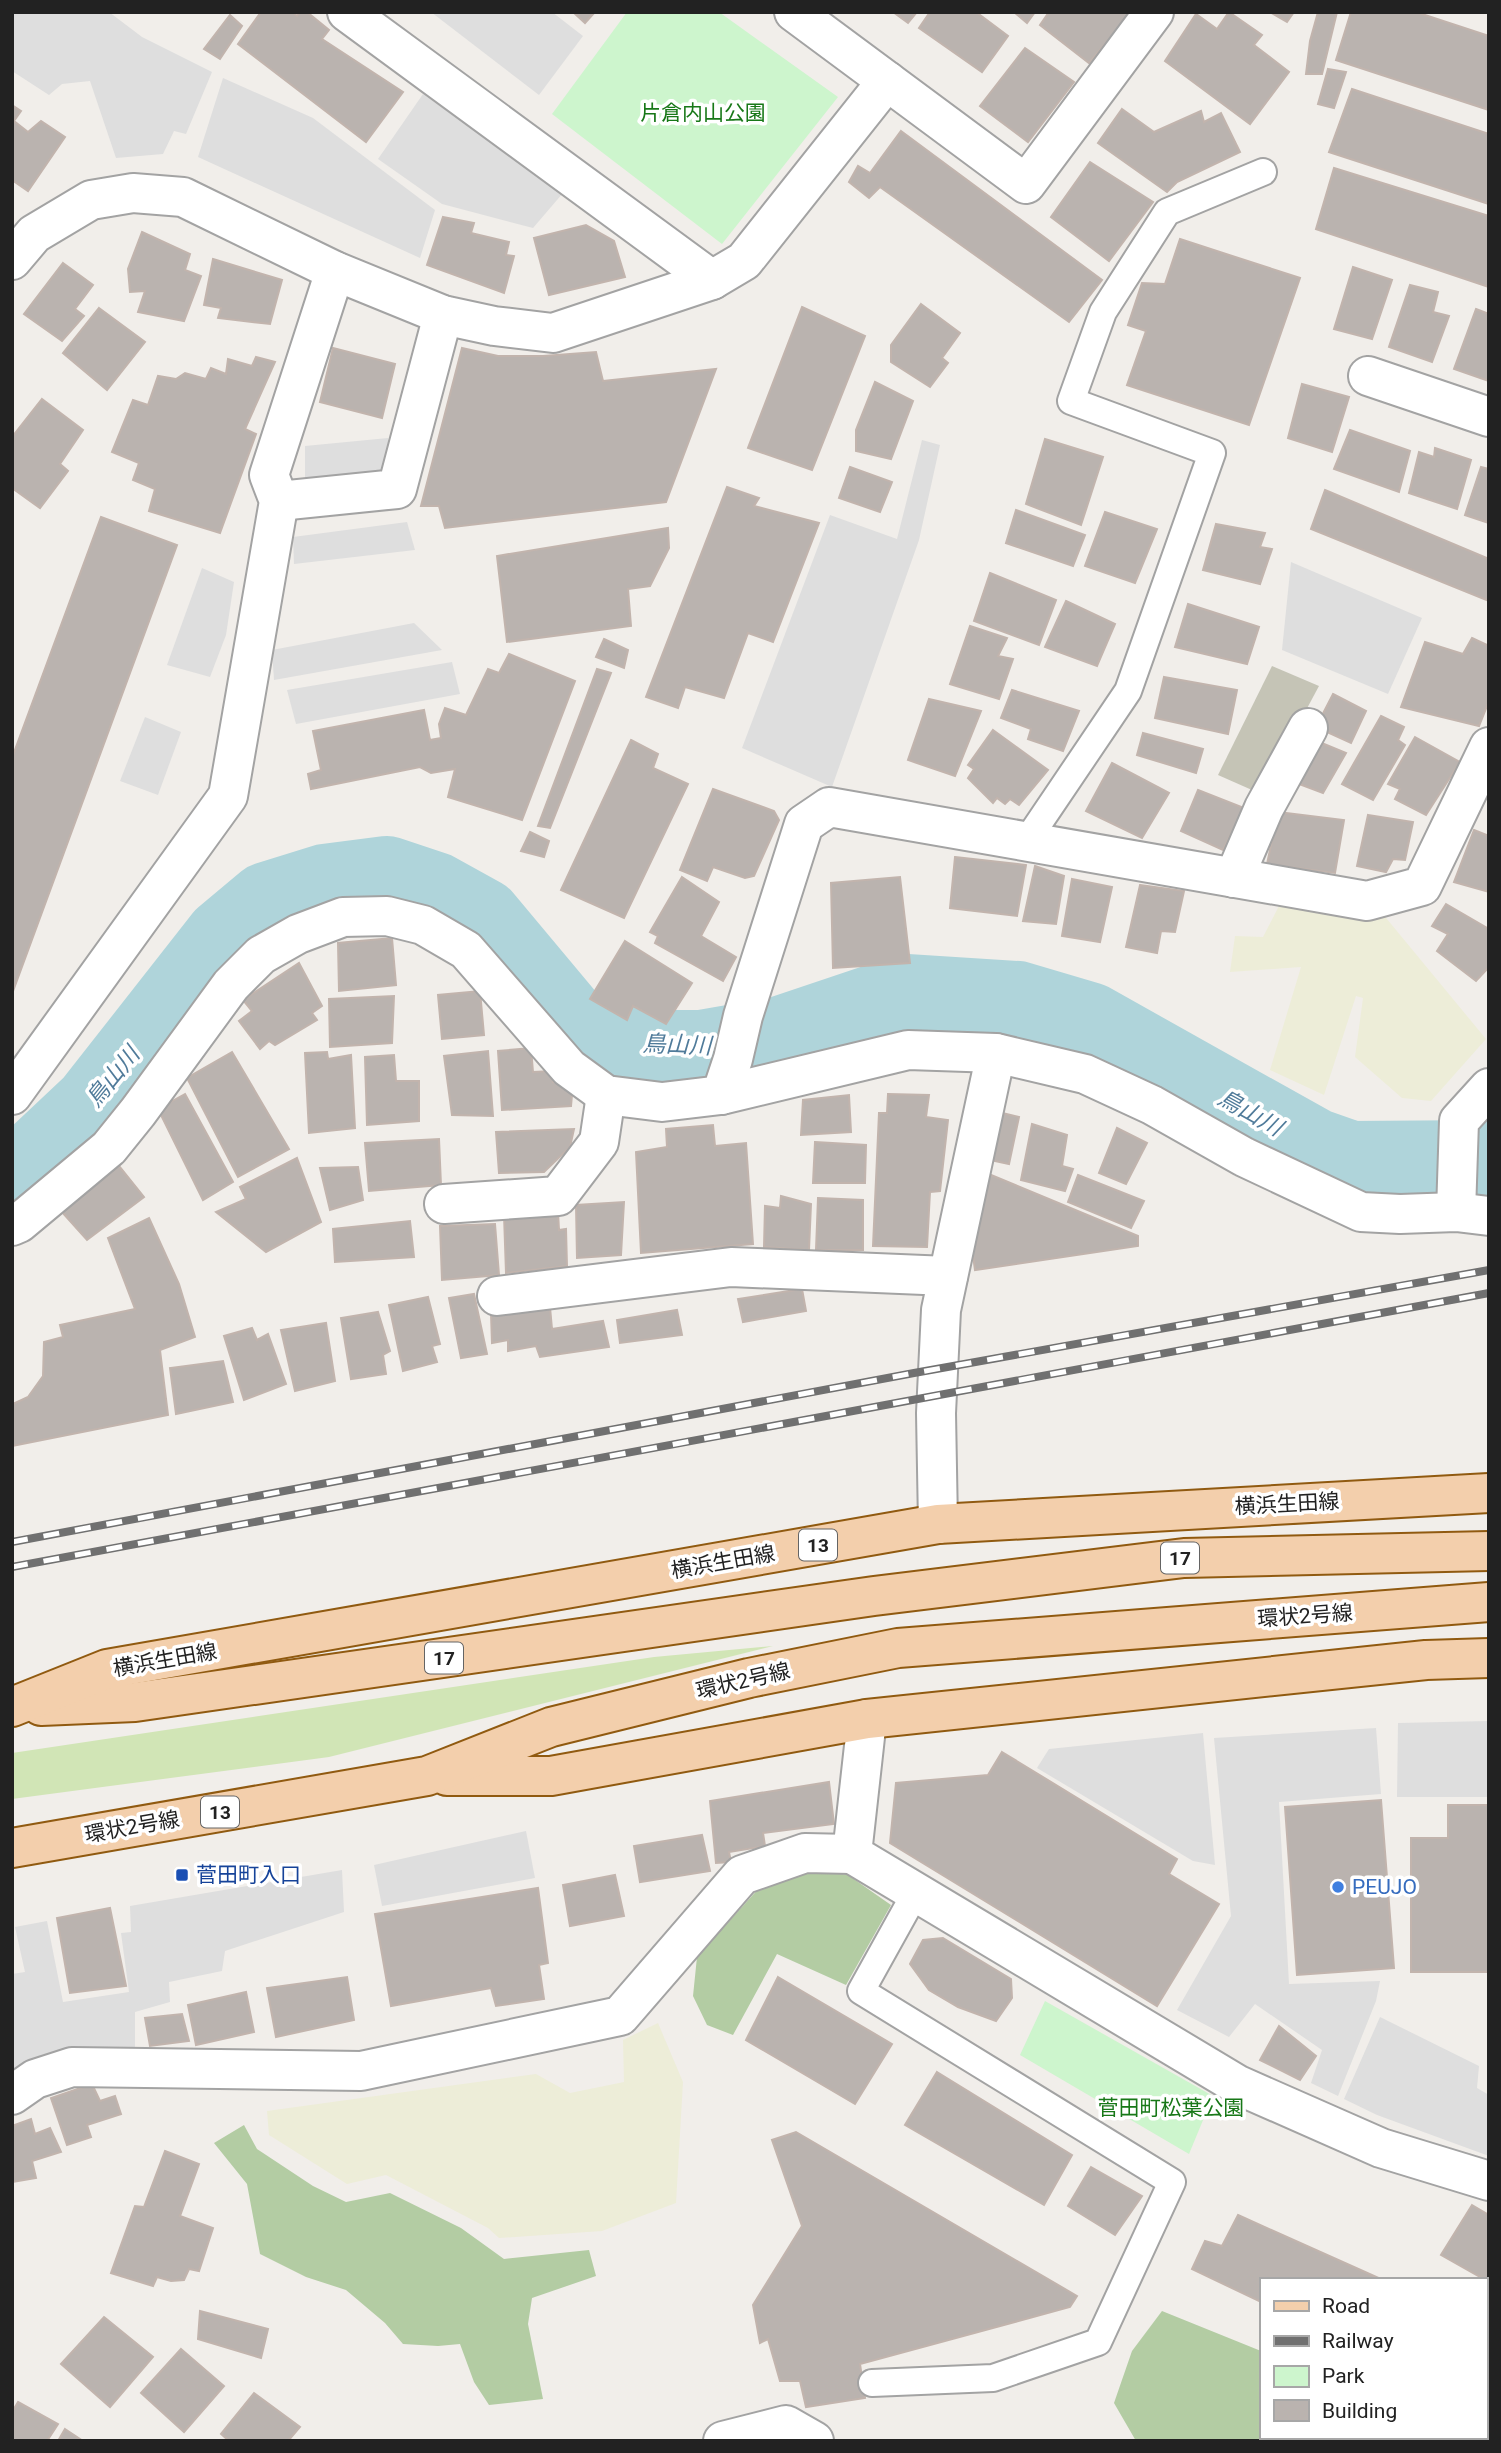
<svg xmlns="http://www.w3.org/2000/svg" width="1501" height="2453" font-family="Roboto,'Noto Sans JP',sans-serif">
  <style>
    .construction { fill: #c5c4b6 }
    .farmland { fill: #ededd8 }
    .grass { fill: #d1e5b6 }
    .forest { fill: #b3cca3 }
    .park { fill: #cdf5cd }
    .parking { fill: #dedede }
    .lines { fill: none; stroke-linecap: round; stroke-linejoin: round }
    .river { stroke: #afd4da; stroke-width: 80 }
    .building { fill: #bab3af; stroke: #c2b4ad; stroke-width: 2 }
    .lane-casing { stroke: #a3a3a3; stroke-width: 30 }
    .street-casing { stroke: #a3a3a3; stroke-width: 42 }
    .primary-casing { stroke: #905a10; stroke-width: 42 }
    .lane { stroke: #fff; stroke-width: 26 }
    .street { stroke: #fff; stroke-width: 38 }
    .primary { stroke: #f3cfac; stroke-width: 38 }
    .rail-casing { stroke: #707070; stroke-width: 8 }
    .rail { stroke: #fff; stroke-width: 5; stroke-dasharray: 16; stroke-linecap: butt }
    .transit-dot { fill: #1a4fb4; stroke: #fff; stroke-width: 2.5 }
    .shop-dot { fill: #3f7fe0; stroke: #fff; stroke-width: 2.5 }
    .labels { text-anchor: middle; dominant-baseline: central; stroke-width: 7; stroke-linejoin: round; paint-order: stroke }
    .shield { fill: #fff; stroke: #646464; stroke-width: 2 }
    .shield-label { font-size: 19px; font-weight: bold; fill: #222 }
    .park-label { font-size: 21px; fill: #187818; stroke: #fff }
    .street-label { font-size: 21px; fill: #222; stroke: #fff }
    .transit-label { font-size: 21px; fill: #164399; stroke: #fff; text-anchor: start }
    .shop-label { font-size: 21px; fill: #366cbe; stroke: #fff; text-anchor: start }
    .water-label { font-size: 23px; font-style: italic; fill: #507b9a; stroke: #fff }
  </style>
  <rect width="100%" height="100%" fill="#f1eeea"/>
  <polygon class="construction" points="1272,666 1319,686 1261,794 1218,775"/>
  <g class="farmland">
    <polygon points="1280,904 1382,913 1486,1039 1431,1101 1402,1098 1355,1057 1363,998 1356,996 1324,1095 1270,1070 1301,967 1230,972 1235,936 1263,937"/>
    <polygon points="658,2023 683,2082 676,2203 602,2231 499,2238 488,2228 386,2175 347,2184 269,2135 267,2111 536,2074 570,2093 624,2082 623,2040"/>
  </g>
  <polygon class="grass" points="773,1646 329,1757 12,1799 12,1753 654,1657"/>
  <g class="forest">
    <polygon points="806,1868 848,1875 891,1905 846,1985 777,1954 733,2035 707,2025 693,1996 697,1957 760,1887"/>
    <polygon points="244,2125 257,2149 313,2186 346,2202 390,2193 461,2228 504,2259 589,2250 596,2276 532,2298 528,2324 543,2399 489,2405 474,2382 460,2344 438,2346 403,2344 385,2323 346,2290 306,2277 260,2254 247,2184 214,2143"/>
    <polygon points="1162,2311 1261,2351 1261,2437 1485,2437 1485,2364 1489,2366 1489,2441 1136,2441 1114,2403 1132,2351"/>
  </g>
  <g class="park">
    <polygon points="627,12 719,12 838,97 722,244 552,114"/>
    <polygon points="1045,2001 1213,2096 1189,2154 1020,2055"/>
  </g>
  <g class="parking">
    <polygon points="12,12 109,12 142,37 212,72 186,134 174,131 163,154 116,158 90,81 62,84 49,95 12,71"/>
    <polygon points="431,12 552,12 583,36 539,95"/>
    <polygon points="223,78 313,118 435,210 420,258 198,157"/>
    <polygon points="423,94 563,193 533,228 442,204 378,159"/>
    <polygon points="388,438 392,472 305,482 305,446"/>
    <polygon points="922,440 940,445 919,540 832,787 742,748 830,515 897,539"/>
    <polygon points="407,522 415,550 294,564 293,537"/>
    <polygon points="1291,562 1422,618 1388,694 1282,650"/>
    <polygon points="202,568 234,582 226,635 210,677 167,665"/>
    <polygon points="414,623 442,650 274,680 272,650"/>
    <polygon points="452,662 460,694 296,724 287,690"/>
    <polygon points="145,717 181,732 158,795 120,781"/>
    <polygon points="1489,1721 1489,1797 1397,1797 1398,1723"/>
    <polygon points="1376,1728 1381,1794 1279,1802 1289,1984 1380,1981 1376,2001 1338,2096 1311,2083 1322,2050 1255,2004 1229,2037 1177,2010 1231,1916 1214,1738"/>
    <polygon points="1203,1733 1215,1865 1193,1861 1037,1768 1049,1749"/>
    <polygon points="526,1831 535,1878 382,1906 374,1865"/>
    <polygon points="342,1870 344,1912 225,1951 222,1971 169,1982 170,2002 135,2012 135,2050 12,2079 12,1974 25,1972 15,1927 47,1921 63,2002 129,1992 121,1933 131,1932 130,1906"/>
    <polygon points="1380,2017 1479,2066 1477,2088 1489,2095 1489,2156 1377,2115 1344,2099"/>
  </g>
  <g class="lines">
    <polyline class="river" points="12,1181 93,1105 224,938 267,902 325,884 387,876 435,892 482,918 584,1040 668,1050 702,1050 781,1036 906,994 1018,1001 1089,1022 1314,1148 1351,1161 1489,1160"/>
  </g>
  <g class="building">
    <polygon points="261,12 293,12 297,16 300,12 307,12 329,30 322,39 403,92 366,142 238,44"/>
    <polygon points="573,12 595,12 585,23"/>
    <polygon points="893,12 917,12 908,23"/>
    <polygon points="930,12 976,12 1008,36 982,72 919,28"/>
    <polygon points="1014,12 1035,12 1027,23"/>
    <polygon points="1049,12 1132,12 1089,63 1040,25"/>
    <polygon points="1229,12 1262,35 1254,45 1289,72 1250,124 1165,61 1196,14 1217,29"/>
    <polygon points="1270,12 1294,12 1287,22"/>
    <polygon points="1318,12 1337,12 1322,74 1306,74 1310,41"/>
    <polygon points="1351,12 1416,12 1489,36 1489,110 1336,60"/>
    <polygon points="230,15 242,26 220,59 204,49"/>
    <polygon points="1025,48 1074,82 1028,142 980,106"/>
    <polygon points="1328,69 1346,72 1334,108 1318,104"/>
    <polygon points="1352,89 1489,134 1489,204 1329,152"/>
    <polygon points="12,105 21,111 14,121 28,132 41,121 65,137 28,191 12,180"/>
    <polygon points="1122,109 1154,132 1201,111 1204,122 1221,113 1240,152 1177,182 1167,192 1098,143"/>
    <polygon points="901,131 1102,280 1069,322 880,187 869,198 849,182 858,166 870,173"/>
    <polygon points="1090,162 1153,202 1109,261 1051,217"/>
    <polygon points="1334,168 1489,216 1489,287 1316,229"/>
    <polygon points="443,217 474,223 471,233 509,242 506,255 514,256 504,293 427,265"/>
    <polygon points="586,225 614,241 625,277 549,295 534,238"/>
    <polygon points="142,232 190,254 185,270 201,276 184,321 138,312 145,291 130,292 128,269"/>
    <polygon points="1180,239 1300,278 1249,425 1127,385 1146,331 1128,325 1142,283 1165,284"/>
    <polygon points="213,259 282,280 270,324 218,318 221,308 204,305"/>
    <polygon points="63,263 93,285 75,309 84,316 62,341 24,314"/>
    <polygon points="1353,267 1392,280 1372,339 1334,329"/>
    <polygon points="1410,285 1438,292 1433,312 1449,316 1432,362 1389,347"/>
    <polygon points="921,304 960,333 942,358 948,363 930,387 891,362 891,345"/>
    <polygon points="802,307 865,336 812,470 748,448"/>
    <polygon points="99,308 145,342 107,390 63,353"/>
    <polygon points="1476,309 1489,314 1489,381 1454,369"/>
    <polygon points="333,348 395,364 382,418 320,402"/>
    <polygon points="462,348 498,356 543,356 596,352 603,381 716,369 666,502 445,528 439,506 421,506"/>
    <polygon points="256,357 275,362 245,429 256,434 220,533 149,511 155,489 133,480 139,463 112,452 133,400 148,405 158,376 176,379 185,373 206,379 211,368 226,374 228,359 252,366"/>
    <polygon points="875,382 913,401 891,459 856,451 856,430"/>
    <polygon points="1302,384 1349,397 1332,452 1288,438"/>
    <polygon points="42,399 83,430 60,464 68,471 40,508 12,488 12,437"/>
    <polygon points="1350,430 1410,451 1399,492 1334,469"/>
    <polygon points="1045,439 1103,457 1081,525 1026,504"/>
    <polygon points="1435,448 1471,460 1457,509 1409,493 1419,452 1434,457"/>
    <polygon points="850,467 892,482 880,512 839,498"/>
    <polygon points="1481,467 1489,469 1489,523 1465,515"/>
    <polygon points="727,487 759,498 754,506 819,523 773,642 748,633 724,698 685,687 678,708 646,697"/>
    <polygon points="1325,490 1489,559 1489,601 1311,529"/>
    <polygon points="1016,510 1085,535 1073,566 1006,543"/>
    <polygon points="1105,512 1157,529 1135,583 1085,566"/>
    <polygon points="101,517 177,545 12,994 12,758"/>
    <polygon points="1216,524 1265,533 1260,547 1272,549 1260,584 1203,570"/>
    <polygon points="668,528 669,548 650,586 628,589 631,626 507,642 497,556"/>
    <polygon points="990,573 1056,600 1039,645 974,621"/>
    <polygon points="1066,601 1115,624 1097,666 1045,647"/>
    <polygon points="1188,604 1259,627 1247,664 1175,647"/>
    <polygon points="970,626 1007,638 998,656 1013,659 999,699 950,684"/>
    <polygon points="1472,638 1489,646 1489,701 1479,726 1401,707 1425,642 1463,654"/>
    <polygon points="604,639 628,650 624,668 596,657"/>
    <polygon points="509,654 575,681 522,820 448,797 455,769 431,773 420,767 311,789 308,774 321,770 313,731 424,710 430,740 441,738 439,724 445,708 466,715 488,669 499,673"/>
    <polygon points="597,669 611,673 550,828 538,826"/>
    <polygon points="1164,677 1237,690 1228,734 1155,718"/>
    <polygon points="1012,690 1079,711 1063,751 1028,739 1031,729 1001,718"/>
    <polygon points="1333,694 1366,711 1351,743 1316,727"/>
    <polygon points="929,699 981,711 955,776 908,760"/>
    <polygon points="1381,716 1404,727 1398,740 1405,745 1373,800 1342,784"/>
    <polygon points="993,730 1048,770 1019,805 1010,799 1005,804 997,798 993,803 968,778 974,769 968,765"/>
    <polygon points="1143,733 1203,749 1196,773 1137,755"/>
    <polygon points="1415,737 1460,762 1426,815 1395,799 1400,789 1388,784"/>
    <polygon points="1312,739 1346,753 1323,793 1291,781"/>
    <polygon points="631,740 658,754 653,768 688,784 624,918 561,890"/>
    <polygon points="1112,763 1169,793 1142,838 1086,811"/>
    <polygon points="713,789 774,811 779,820 754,876 745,878 713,867 707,881 680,870"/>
    <polygon points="1198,790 1244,808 1223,850 1181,831"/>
    <polygon points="1278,812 1344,820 1335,873 1267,864"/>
    <polygon points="1368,815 1413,822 1405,860 1393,859 1386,872 1357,866"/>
    <polygon points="1474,830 1489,836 1489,892 1454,882"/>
    <polygon points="530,832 549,841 544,857 521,851"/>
    <polygon points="955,857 1026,865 1017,916 950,908"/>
    <polygon points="1035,866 1064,876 1056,924 1023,921"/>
    <polygon points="682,877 719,902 701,936 736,957 723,981 655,943 658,936 650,932"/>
    <polygon points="900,877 910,963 833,968 831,883"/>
    <polygon points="1072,879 1112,887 1100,942 1062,936"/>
    <polygon points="1140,885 1184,891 1175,932 1161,931 1157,953 1126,947"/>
    <polygon points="1446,904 1489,929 1489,967 1476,981 1437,951 1448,934 1432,926"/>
    <polygon points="392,938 396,985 339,991 338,943"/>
    <polygon points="625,941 692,983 666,1024 633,1006 627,1020 590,999"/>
    <polygon points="299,963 322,1006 312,1013 317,1020 275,1045 269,1041 260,1049 239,1021 252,1011 243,1000"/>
    <polygon points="480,991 484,1035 442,1039 438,995"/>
    <polygon points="394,996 392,1043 330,1047 329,999"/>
    <polygon points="531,1048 533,1072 552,1071 553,1082 573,1084 571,1106 502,1110 498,1051"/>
    <polygon points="488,1051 493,1116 452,1115 444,1056"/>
    <polygon points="232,1052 289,1149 238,1177 187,1078"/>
    <polygon points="327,1052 328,1059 351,1055 355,1128 309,1133 305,1053"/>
    <polygon points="394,1055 396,1081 419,1081 419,1121 367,1125 365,1057"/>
    <polygon points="185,1094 233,1182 203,1200 158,1109"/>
    <polygon points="888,1094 929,1095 926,1117 948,1120 940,1191 930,1192 927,1247 873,1246 879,1113 887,1113"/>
    <polygon points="849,1095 851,1132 801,1135 803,1100"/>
    <polygon points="990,1110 1019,1117 1009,1164 981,1158"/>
    <polygon points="1032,1124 1067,1135 1062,1166 1073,1169 1065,1191 1021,1180"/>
    <polygon points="713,1125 715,1146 746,1143 753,1244 641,1253 636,1152 667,1147 666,1129"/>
    <polygon points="1117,1128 1147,1143 1126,1184 1099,1173"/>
    <polygon points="574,1129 570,1147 544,1172 499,1173 496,1132"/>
    <polygon points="439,1139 441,1185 369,1191 365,1143"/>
    <polygon points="815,1142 866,1145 865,1183 813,1183"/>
    <polygon points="297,1158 321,1222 266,1252 216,1212 246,1199 240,1187"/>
    <polygon points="119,1166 144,1197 87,1240 62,1212"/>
    <polygon points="358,1167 363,1200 330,1210 320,1168"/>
    <polygon points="979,1170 1138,1236 1138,1246 975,1270 969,1226"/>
    <polygon points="1078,1175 1144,1201 1131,1228 1068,1202"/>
    <polygon points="781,1196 811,1204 809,1250 764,1247 765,1206 780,1208"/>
    <polygon points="818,1198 863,1200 863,1250 816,1250"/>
    <polygon points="624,1202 621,1255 577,1258 576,1205"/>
    <polygon points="558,1212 559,1230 566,1229 567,1266 506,1273 504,1215"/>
    <polygon points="149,1218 179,1284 195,1337 160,1350 168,1415 12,1446 12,1401 13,1404 28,1397 43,1376 44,1342 63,1337 60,1325 135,1309 108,1238"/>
    <polygon points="410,1221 414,1257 335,1262 333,1229"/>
    <polygon points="495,1224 499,1275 442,1280 440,1226"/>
    <polygon points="802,1289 806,1311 743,1322 738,1299"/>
    <polygon points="474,1294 487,1354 461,1358 449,1298"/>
    <polygon points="428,1297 440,1344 432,1346 437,1362 403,1371 389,1305"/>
    <polygon points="550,1307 552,1329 603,1321 609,1347 540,1357 536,1346 508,1351 508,1340 492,1343 491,1314"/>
    <polygon points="677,1310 682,1335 620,1343 617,1320"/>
    <polygon points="378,1312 390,1351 383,1355 386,1374 351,1379 341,1318"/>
    <polygon points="326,1323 335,1381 295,1391 281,1330"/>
    <polygon points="252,1328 257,1340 268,1334 286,1384 244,1400 224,1336"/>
    <polygon points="223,1361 233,1402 176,1414 170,1368"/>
    <polygon points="1002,1752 1177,1859 1169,1874 1219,1904 1157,2006 890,1843 896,1783 988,1775"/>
    <polygon points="829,1782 834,1824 763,1833 765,1846 729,1852 731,1862 716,1863 710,1801"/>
    <polygon points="1381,1800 1394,1968 1297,1975 1285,1807"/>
    <polygon points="1448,1805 1489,1805 1489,1972 1411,1972 1411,1838 1448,1838"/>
    <polygon points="702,1835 710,1871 640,1882 634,1846"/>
    <polygon points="615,1875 624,1916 570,1926 563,1885"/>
    <polygon points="538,1888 548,1963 539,1965 544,1999 496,2006 491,1988 391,2006 375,1914"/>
    <polygon points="110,1908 126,1986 70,1993 57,1918"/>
    <polygon points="943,1938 1011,1979 1012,1998 996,2021 958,2007 929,1990 910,1964 923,1940"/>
    <polygon points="347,1977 354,2020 276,2037 267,1988"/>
    <polygon points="778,1977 892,2044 855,2104 746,2040"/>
    <polygon points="246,1992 254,2032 196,2045 188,2005"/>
    <polygon points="182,2014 189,2041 150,2046 145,2018"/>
    <polygon points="1279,2026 1316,2056 1300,2080 1260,2060"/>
    <polygon points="937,2072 1072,2155 1044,2205 905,2125"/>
    <polygon points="92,2084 100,2101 115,2096 121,2114 87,2125 91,2137 67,2145 51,2098"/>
    <polygon points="31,2119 35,2134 50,2128 61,2152 32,2161 36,2178 12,2182 12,2126"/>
    <polygon points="796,2132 1077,2296 1070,2307 860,2364 865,2398 806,2407 800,2381 780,2381 768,2339 760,2343 753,2305 802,2226 772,2140"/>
    <polygon points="165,2151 199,2164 180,2216 213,2228 199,2271 189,2269 184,2280 171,2281 157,2277 153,2286 111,2273 135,2206 144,2207"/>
    <polygon points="1091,2167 1142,2196 1115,2235 1068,2206"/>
    <polygon points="1472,2205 1489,2215 1489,2282 1441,2255"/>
    <polygon points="1238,2215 1383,2280 1261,2280 1261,2302 1192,2269 1205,2241 1222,2246"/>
    <polygon points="200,2311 268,2329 261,2358 198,2339"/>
    <polygon points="104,2317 153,2357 110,2407 61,2364"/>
    <polygon points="181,2349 224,2386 184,2432 141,2393"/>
    <polygon points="254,2393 300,2427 288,2441 229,2441 221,2434"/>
    <polygon points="18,2402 58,2424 47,2441 12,2441 12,2412"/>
    <polygon points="65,2429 83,2441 58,2441"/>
  </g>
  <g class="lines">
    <g class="lane-casing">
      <g id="lane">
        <polyline points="1026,842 1128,691 1212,453 1071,401 1103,312 1167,212 1263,172"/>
        <polyline points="872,2383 993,2378 1098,2342 1172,2182 861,1991 916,1892"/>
      </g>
    </g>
    <g class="street-casing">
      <g id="street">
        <polyline points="347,12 712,280"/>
        <polyline points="794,12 1026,184 1154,12"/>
        <polyline points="12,260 34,234 91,200 133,193 183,197 335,271 443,315 494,326 553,333 712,280 744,261 887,81"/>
        <polyline points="1368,376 1489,417"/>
        <polyline points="279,501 397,489 443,315"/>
        <polyline points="1234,878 1264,808 1308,728"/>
        <polyline points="12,1095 228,796 279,501 269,475 335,271"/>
        <polyline points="721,1095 908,1050 996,1053 1085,1074 1152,1105 1244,1157 1361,1212 1400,1214 1456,1212 1489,1216"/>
        <polyline points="444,1204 558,1196 599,1142 606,1095"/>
        <polyline points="1456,1212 1459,1121 1489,1088"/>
        <polyline points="12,1226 19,1223 109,1148 138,1112 231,985 261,955 298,934 343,917 387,916 423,925 466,950 569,1068 606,1095 662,1102 721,1095 733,1059 743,1016 804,824 829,807 1367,901 1422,886 1489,747"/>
        <polyline points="497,1296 731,1267 948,1276"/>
        <polyline points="938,1524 936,1413 941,1310 996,1053"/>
        <polyline points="867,1719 852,1854 1238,2085 1381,2148 1489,2181"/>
        <polyline points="12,2095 35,2079 72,2067 361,2071 620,2016 742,1875 805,1853 852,1854"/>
        <polyline points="723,2441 786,2425 814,2441"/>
      </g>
    </g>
    <g class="primary-casing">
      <g id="primary">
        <polyline points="41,1706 135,1702 874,1596 1184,1558 1489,1551"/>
        <polyline points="12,1707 107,1669 938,1524 1489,1493"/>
        <polyline points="447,1776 551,1776 867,1719 1426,1660 1489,1658"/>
        <polyline points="12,1848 427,1776 551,1727 749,1678 898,1648 1489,1602"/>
      </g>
    </g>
    <use href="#lane" class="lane"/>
    <use href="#street" class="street"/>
    <use href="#primary" class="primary"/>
    <g class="rail-casing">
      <g id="rail">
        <polyline points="12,1542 914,1373 1489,1270"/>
        <polyline points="12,1567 1489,1293"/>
      </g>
    </g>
    <use href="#rail" class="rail"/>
  </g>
  <rect class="transit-dot" x="175" y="1868" width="14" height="14" rx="3.5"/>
  <circle class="shop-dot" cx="1338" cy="1887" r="7"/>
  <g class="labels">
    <g class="shield">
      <rect x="799" y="1529.5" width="38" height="31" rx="5"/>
      <rect x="1161" y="1542.5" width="38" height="31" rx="5"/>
      <rect x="425" y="1642.5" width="38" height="31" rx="5"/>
      <rect x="201" y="1796.5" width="38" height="31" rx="5"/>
    </g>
    <g class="shield-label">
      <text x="818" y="1545">13</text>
      <text x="1180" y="1558">17</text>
      <text x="444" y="1658">17</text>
      <text x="220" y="1812">13</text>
    </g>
    <g class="park-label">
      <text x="703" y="113">片倉内山公園</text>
      <text x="1171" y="2108">菅田町松葉公園</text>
    </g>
    <g class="street-label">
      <text transform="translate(1287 1504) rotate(-3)">横浜生田線</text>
      <text transform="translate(723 1562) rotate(-10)">横浜生田線</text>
      <text transform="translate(1305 1616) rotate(-4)">環状2号線</text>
      <text transform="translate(165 1660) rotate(-10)">横浜生田線</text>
      <text transform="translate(743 1681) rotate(-13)">環状2号線</text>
      <text transform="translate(132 1827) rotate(-10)">環状2号線</text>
    </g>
    <g class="transit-label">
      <text x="196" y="1875">菅田町入口</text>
    </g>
    <g class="shop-label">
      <text x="1352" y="1887">PEUJO</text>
    </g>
    <g class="water-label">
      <text transform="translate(677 1045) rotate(2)">鳥山川</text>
      <text transform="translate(113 1077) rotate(-51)">鳥山川</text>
      <text transform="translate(1250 1113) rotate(29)">鳥山川</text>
    </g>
  </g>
  <rect width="1501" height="2453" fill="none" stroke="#222222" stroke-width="28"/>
  <rect x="1260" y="2278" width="228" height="161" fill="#ffffff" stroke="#a7a7a7" stroke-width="2"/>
  <rect x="1274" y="2301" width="35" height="10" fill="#f3cfac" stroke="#a7a7a7" stroke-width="2"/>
  <text x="1322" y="2313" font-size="21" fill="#222222">Road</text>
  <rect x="1274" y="2336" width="35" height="10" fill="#707070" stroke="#a7a7a7" stroke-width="2"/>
  <text x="1322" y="2348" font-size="21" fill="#222222">Railway</text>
  <rect x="1274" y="2366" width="35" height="21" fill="#cdf5cd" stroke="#a7a7a7" stroke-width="2"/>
  <text x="1322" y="2383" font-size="21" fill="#222222">Park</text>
  <rect x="1274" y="2400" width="35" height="21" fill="#bab3af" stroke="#a7a7a7" stroke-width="2"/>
  <text x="1322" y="2418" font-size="21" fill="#222222">Building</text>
</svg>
